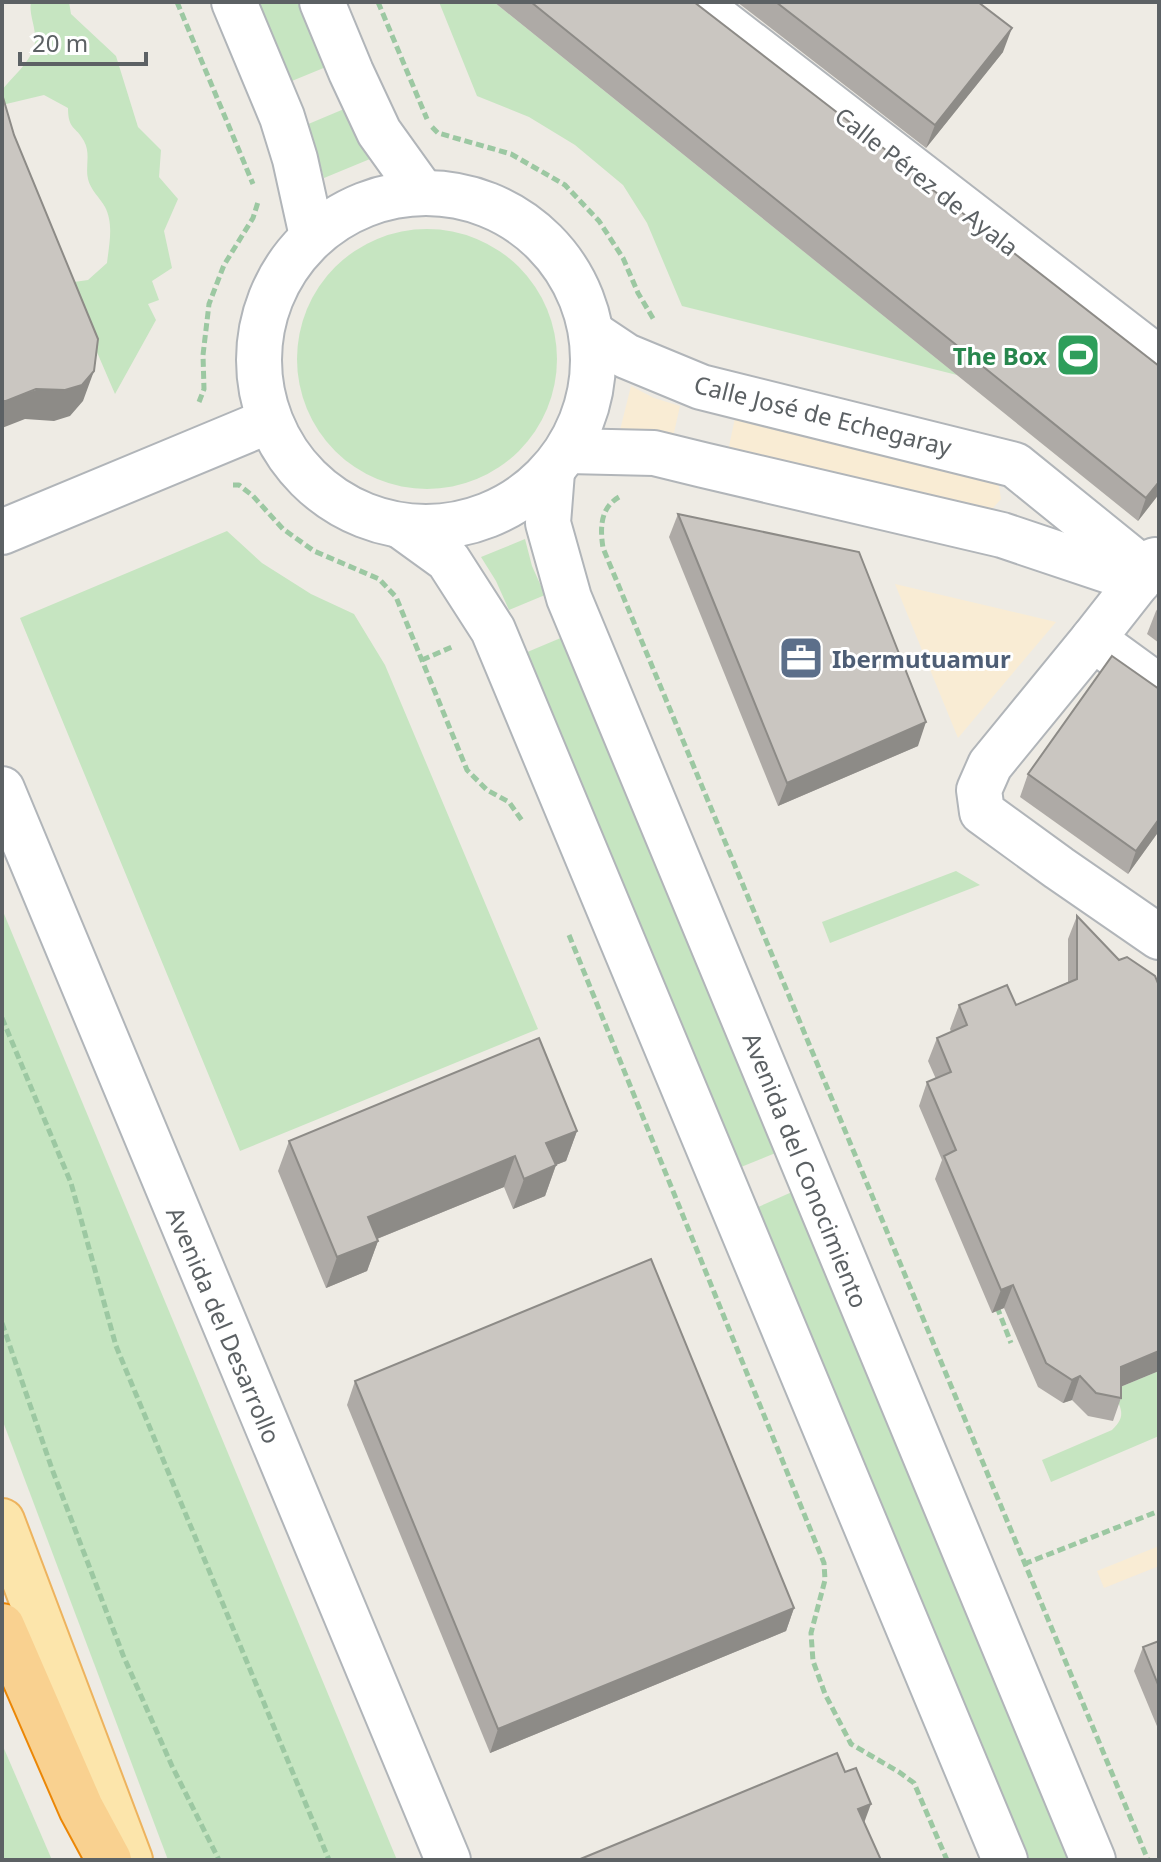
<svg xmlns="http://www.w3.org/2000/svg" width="1161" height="1862" font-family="'Noto Sans',sans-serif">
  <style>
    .green { fill: #c6e5c1 }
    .sand { fill: #f9ecd4 }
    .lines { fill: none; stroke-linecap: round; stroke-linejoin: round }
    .minor-casing { stroke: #b1b5b9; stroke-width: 48 }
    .major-casing { stroke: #edb35e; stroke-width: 48 }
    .highway-casing { stroke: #eb8707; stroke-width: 48 }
    .path { stroke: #9cc8a2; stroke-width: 5; stroke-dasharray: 8 4; stroke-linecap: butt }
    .minor { stroke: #fff; stroke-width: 44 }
    .major { stroke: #fce5ab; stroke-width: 44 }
    .highway { stroke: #f9d190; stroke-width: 44 }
    .wall { fill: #aeaaa6 }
    .shaded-wall { fill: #8d8b87 }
    .building { fill: #cac6c1; stroke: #8d8b87; stroke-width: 2 }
    .labels { text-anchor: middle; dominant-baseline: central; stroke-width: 6; stroke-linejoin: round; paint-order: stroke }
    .street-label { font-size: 24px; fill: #5c6164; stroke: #fff }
    .leisure-label { font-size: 24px; font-weight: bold; fill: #27864d; stroke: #fff; text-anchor: end }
    .service-label { font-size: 24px; font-weight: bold; fill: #4e5e75; stroke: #fff; text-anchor: start }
  </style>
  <rect width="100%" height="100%" fill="#eeebe4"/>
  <g class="green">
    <path d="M 31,2 L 69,2 L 71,14 L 116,56 L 138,127 L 161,150 L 159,177 L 178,199 L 164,231 L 172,268 L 152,281 L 159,300 L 148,304 L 156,320 L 115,394 L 81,315 L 74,282 L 88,280 L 107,263 C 109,245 114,224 105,207 C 100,198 90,189 88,179 C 85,167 91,154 84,141 C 76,126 68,130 68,108 L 44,95 L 2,105 L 2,90 C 15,74 38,56 35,35 C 34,23 29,13 31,2 Z"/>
    <polygon points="254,2 299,2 326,67 287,83"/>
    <polygon points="439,2 494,2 957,375 682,306 647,223 623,185 575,145 529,117 477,96"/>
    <polygon points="344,109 356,137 370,159 324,178 316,151 306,125"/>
    <circle cx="427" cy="359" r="130"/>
    <polygon points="227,531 262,563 311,594 354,614 385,665 538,1029 240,1151 20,618"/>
    <polygon points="525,539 532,566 545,595 509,610 496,581 481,557"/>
    <polygon points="563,637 778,1152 741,1167 525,653"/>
    <polygon points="956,871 980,885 830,943 822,922"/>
    <polygon points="2,909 397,1860 168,1860 2,1419"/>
    <polygon points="792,1192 1069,1860 1026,1860 756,1208"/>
    <path d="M 1159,1371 L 1159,1436 L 1051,1482 L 1042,1460 L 1112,1430 C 1128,1415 1120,1408 1113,1390 Z"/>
    <polygon points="2,1744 52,1860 2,1860"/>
  </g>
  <g class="sand">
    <polygon points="631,386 654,398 680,406 673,437 647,431 620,430"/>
    <polygon points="735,418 990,478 999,486 1001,499 993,508 982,511 728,451"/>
    <polygon points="895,584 1056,622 958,738"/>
    <polygon points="1159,1546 1159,1566 1104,1588 1097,1571"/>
  </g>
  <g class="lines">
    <g class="minor-casing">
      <g id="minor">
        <polyline points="234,2 282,117 295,159 312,236"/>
        <polyline points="322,2 351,72 379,132 422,192"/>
        <polyline points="696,2 1159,359"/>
        <circle cx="426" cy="360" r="167"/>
        <polyline points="593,334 626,356 701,387 1015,465 1146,571"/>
        <polyline points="568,451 654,453 703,465 1002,535 1139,581"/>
        <polyline points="552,472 548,523 569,598 1093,1860"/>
        <polyline points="401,526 448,560 493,630 1005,1860"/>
        <polyline points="2,532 269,421"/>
        <polyline points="1155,560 1093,639 990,765 979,790 982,812 1059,868 1159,937"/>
        <polyline points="1093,639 1159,687"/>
        <polyline points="2,789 448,1860"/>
      </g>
    </g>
    <g class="major-casing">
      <polyline id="major" points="2,1521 130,1860"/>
    </g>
    <g class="highway-casing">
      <polyline id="highway" points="2,1626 81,1808 109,1860"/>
    </g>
    <g class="path">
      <polyline points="177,2 253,184"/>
      <polyline points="378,2 427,119"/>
      <polyline points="432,127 438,133 511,154 565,185 599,221 623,258 638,293 654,320"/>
      <polyline points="199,402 204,389 203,355 209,304 224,265 253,218 258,202"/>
      <polyline points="233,485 239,485 253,496 283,529 314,551 379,579 396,597 467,770 487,790 509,802 523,822"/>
      <path d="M 619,497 C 600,508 600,528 603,548 L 1148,1860"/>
      <polyline points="422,660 454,646"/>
      <polyline points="569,935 824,1563 825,1580 811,1633 813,1661 825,1694 851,1744 899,1772 914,1783 947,1860"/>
      <polyline points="2,1018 71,1183 116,1346 329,1860"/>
      <polyline points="997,1307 1011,1343"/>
      <polyline points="2,1323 52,1469 123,1655 172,1766 219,1860"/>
      <polyline points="1024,1564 1159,1511"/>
    </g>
    <use href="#minor" class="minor"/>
    <use href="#major" class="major"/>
    <use href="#highway" class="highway"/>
  </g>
  <g class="wall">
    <polygon points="494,2 694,2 904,164 903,166 1159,494 1138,521"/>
    <polygon points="737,2 978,2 1003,52 926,148"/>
    <polygon points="678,514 918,746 778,806 669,537"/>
    <polygon points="1159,607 1159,643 1147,634 1156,611"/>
    <polygon points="1159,689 1159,831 1128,874 1020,797 1028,774"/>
    <polygon points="1077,916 1121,1387 1121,1398 1113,1421 1088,1416 1072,1400 1063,1403 1038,1387 1004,1308 992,1313 935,1179 942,1160 919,1106 927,1082 936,1079 928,1061 937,1038 951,1032 950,1029 959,1005 1016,1005 1068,982 1068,939"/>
    <polygon points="577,1131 566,1161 556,1165 545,1196 513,1209 504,1187 377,1239 378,1241 367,1271 326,1288 278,1171 289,1141"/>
    <polygon points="355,1381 794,1608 786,1631 490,1753 347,1405"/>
    <polygon points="1159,1641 1159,1731 1134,1671 1143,1647"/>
  </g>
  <g class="shaded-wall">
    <polygon points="1012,28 1003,52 926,148 935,125"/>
    <polygon points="94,371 83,401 70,416 54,421 25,419 2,428 2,401"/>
    <polygon points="1159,482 1159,494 1138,521 1146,498"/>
    <polygon points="926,722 918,746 778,806 787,783"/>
    <polygon points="1159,819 1159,831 1128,874 1136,851"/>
    <polygon points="577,1131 566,1161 535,1173 546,1143"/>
    <polygon points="515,1156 504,1187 357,1247 368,1217"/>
    <polygon points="556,1165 545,1196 513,1209 524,1179"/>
    <polygon points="378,1241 367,1271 326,1288 337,1257"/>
    <polygon points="1013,1285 1004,1308 992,1313 1001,1290"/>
    <polygon points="1159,1351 1159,1371 1113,1390 1121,1367"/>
    <polygon points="1080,1376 1072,1400 1063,1403 1072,1380"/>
    <polygon points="794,1608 786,1631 490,1753 498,1729"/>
    <polygon points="871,1804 864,1823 858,1809"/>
  </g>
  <g class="building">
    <polygon points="531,2 694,2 904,164 902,166 1159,366 1159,482 1146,498"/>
    <polygon points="776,2 978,2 1012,28 935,125"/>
    <polygon points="2,94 14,135 98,339 94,371 82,385 65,390 36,389 6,401 2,401"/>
    <polygon points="678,514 859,552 926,722 787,783"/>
    <polygon points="1112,656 1159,689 1159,819 1136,851 1028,774"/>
    <polygon points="1077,916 1119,960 1127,957 1155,976 1159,986 1159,1351 1121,1367 1121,1398 1096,1393 1080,1376 1072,1380 1046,1363 1013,1285 1001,1290 944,1156 956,1150 927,1082 951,1072 937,1038 967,1025 959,1005 1007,985 1016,1005 1077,979"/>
    <polygon points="539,1038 577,1131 546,1143 556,1165 524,1179 515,1156 368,1217 378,1241 337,1257 289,1141"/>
    <polygon points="651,1259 794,1608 498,1729 355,1381"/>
    <polygon points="1159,1641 1159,1687 1143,1647"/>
    <polygon points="837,1753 845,1772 856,1768 871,1804 858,1809 881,1860 578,1860"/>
  </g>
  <defs>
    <g id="stadium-square" transform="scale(2.3)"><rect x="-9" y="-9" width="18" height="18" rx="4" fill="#2e9e5b" stroke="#fff"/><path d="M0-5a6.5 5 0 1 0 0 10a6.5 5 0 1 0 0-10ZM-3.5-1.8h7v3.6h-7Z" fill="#fff"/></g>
    <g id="office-square" transform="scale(2.3)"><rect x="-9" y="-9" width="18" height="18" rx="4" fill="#5c6f8a" stroke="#fff"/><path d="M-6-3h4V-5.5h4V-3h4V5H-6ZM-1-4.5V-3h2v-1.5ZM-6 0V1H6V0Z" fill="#fff"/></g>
  </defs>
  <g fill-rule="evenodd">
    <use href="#stadium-square" x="1078" y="355"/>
    <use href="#office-square" x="801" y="658"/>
  </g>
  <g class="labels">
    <g class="street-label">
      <text transform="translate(927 181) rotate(38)">Calle Pérez de Ayala</text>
      <text transform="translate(823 415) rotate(14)">Calle José de Echegaray</text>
      <text transform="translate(806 1170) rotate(68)">Avenida del Conocimiento</text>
      <text transform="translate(224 1325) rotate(67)">Avenida del Desarrollo</text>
    </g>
    <g class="leisure-label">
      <text x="1047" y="355">The Box</text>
    </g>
    <g class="service-label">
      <text x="832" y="658">Ibermutuamur</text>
    </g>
  </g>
  <rect width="1161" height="1862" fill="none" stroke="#5c6164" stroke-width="8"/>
  <path d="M20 52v12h126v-12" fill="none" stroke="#5c6164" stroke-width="4"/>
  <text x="32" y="52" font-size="24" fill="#5c6164" stroke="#ffffff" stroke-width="6" paint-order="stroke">20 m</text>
</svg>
